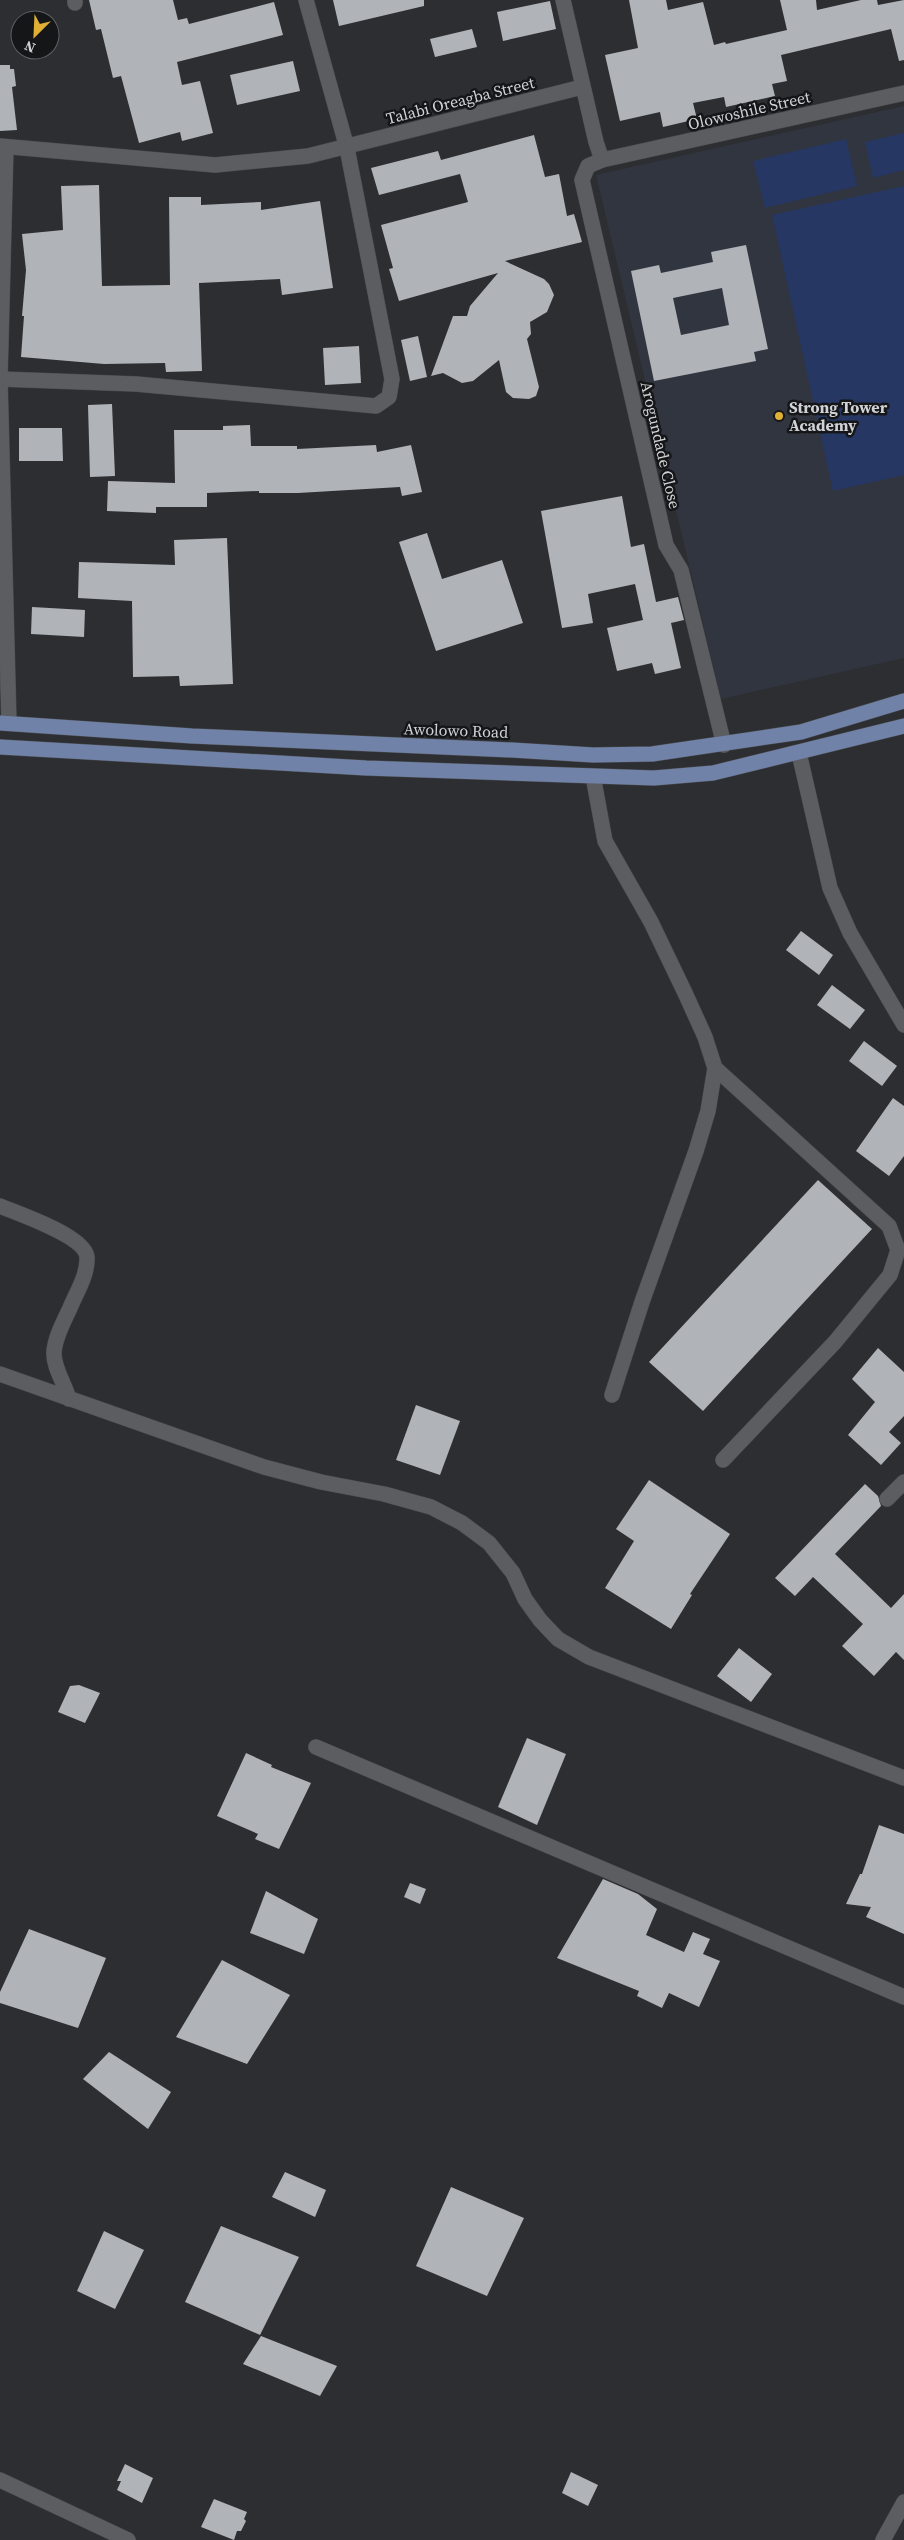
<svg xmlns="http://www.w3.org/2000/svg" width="904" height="2540" font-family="'Source Serif 4',serif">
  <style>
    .built { fill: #31353f }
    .green { fill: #263763 }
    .building { fill: #b0b3b8; fill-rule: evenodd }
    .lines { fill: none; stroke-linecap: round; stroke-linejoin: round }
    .minor-casing { stroke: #494b4e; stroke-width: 16 }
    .major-casing { stroke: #494b4e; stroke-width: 16 }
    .minor { stroke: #5b5d61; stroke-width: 15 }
    .major { stroke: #7182a8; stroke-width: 15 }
    .poi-dot { fill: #e0b034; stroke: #151618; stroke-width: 2 }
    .labels { text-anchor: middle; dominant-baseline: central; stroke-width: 5; stroke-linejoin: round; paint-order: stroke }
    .street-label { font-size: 16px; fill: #d1d2d5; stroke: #151618 }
    .poi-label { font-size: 16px; font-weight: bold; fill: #d1d2d5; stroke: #151618; text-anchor: start }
  </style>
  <rect width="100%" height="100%" fill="#2c2e32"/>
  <polygon class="built" points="904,106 904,658 721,699 596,175"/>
  <g class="green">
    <polygon points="904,133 904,170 873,178 865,142"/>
    <polygon points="846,139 857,186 765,208 753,161"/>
    <polygon points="904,186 904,475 833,491 772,215"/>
  </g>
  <g class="building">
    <polygon points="89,0 173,0 178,20 187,18 189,24 274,2 283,35 177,62 182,85 200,81 213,133 182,141 180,132 139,143 121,76 113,78 101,29 96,30"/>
    <polygon points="333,0 424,0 424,6 339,26"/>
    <polygon points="629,0 666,0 668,10 703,2 714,45 725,42 726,44 787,30 780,0 816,0 817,10 861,0 877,0 878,5 904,0 904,60 899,61 891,29 781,55 787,81 772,84 775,96 726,107 724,97 693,103 697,119 663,127 660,112 620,121 605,55 638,48"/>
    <polygon points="550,1 556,29 503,41 497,12"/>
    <polygon points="472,29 477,47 435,57 430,39"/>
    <polygon points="293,61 300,91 237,105 230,75"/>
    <polygon points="0,65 10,65 10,69 14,69 16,86 12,87 17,130 0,131"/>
    <polygon points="534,135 545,177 559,174 567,216 574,214 582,242 505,261 544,279 549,284 554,295 547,312 530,322 531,334 527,339 539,387 536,396 529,399 513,398 506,392 499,360 473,381 462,383 443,373 431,376 453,316 467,316 470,306 498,273 399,301 389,269 393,268 381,225 468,202 460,174 379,195 371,168 438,151 441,160"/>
    <polygon points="99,185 102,286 170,285 169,197 201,197 201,205 261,202 261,210 320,201 333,288 282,295 280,279 199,283 202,371 166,372 165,363 104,364 21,357 24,316 22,316 26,270 22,234 63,230 61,186"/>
    <path d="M 746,245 L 768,349 L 754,352 L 756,361 L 654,381 L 631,271 L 659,265 L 661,273 L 713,262 L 711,252 ZM 722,288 L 729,325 L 681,335 L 673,298 Z"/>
    <polygon points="418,336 427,377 410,381 401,340"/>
    <polygon points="359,346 361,383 325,385 323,348"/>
    <polygon points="112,404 115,476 90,477 88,405"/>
    <polygon points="250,425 251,446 297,446 297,449 376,445 377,452 411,445 422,492 402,496 400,487 298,493 259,493 259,491 207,493 207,507 156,507 156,513 107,511 108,481 175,483 174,430 223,430 223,426"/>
    <polygon points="19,428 62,428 63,461 19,461"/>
    <polygon points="622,496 631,547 644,544 656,602 678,597 684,620 671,623 681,668 655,674 652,663 617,671 607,628 643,620 635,584 588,594 593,623 562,628 541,511"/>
    <polygon points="427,533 442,579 502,560 523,623 436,651 399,542"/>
    <polygon points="227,538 233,684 180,686 179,676 133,677 132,601 78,598 79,562 175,565 174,540"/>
    <polygon points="32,607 85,610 84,637 31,634"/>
    <polygon points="801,931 833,955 819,975 786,950"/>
    <polygon points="832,985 865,1010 850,1029 817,1005"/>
    <polygon points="864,1041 897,1066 882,1086 849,1061"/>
    <polygon points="893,1098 904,1106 904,1156 889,1176 856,1151"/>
    <polygon points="818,1180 872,1229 703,1411 649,1362"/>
    <polygon points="878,1348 904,1372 904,1416 889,1432 901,1443 881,1465 848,1435 875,1402 852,1379"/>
    <polygon points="416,1405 460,1421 440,1475 396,1460"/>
    <polygon points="649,1480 730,1534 690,1594 692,1595 671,1629 605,1588 634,1541 616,1529"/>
    <polygon points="865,1484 878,1496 881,1506 835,1554 891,1608 904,1594 904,1660 896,1652 874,1676 842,1646 863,1624 813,1577 795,1596 775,1578"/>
    <polygon points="739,1648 772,1674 751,1702 717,1676"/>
    <polygon points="79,1685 100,1693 85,1723 58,1712 70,1686"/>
    <polygon points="527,1738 566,1754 537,1825 498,1807"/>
    <polygon points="246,1753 272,1765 271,1767 311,1783 279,1849 255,1839 258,1834 217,1816"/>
    <polygon points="879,1825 904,1834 904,1934 866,1917 871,1907 846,1904 860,1874 862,1874"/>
    <polygon points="603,1879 638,1894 657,1909 646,1935 684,1952 693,1932 710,1939 703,1954 720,1961 699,2007 669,1993 662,2008 637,1996 639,1991 557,1958"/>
    <polygon points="410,1883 426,1889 420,1904 404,1897"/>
    <polygon points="266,1891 318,1919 304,1954 250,1933"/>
    <polygon points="29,1929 106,1958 78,2028 0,2003 0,1992"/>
    <polygon points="222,1960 290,1995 247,2064 176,2037"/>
    <polygon points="109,2052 171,2092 148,2129 83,2079"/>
    <polygon points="285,2172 326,2190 315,2217 272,2197"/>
    <polygon points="451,2187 524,2218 487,2296 416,2266"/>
    <polygon points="221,2226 299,2257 260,2335 185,2302"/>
    <polygon points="104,2231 144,2250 115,2309 77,2291"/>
    <polygon points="261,2336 337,2366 320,2396 243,2364"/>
    <polygon points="125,2464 153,2478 142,2503 117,2490 121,2481 117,2481"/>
    <polygon points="571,2472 598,2485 588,2506 562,2493"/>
    <polygon points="214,2499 247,2512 244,2519 246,2521 241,2531 237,2531 234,2540 201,2527"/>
  </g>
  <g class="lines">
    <g class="minor-casing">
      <g id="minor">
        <polyline points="75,0 75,3"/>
        <polyline points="563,0 596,142 602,160"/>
        <polyline points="0,146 215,165 308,156 582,87"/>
        <polyline points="6,147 0,379 9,723"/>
        <polyline points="0,379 136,384 376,406 389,397 392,379 347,148 306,0"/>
        <polyline points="724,745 681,570 666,545 582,180 588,166 602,160 904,93"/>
        <polyline points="799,753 830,888 850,933 904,1025"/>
        <polyline points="593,776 605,841 651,922 686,995 705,1037 715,1068 708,1111 696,1151 642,1302 612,1395"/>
        <polyline points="715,1068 889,1226 898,1250 890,1275 835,1342 723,1460"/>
        <path d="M 0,1206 C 19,1214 85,1236 87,1257 C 88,1275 76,1293 70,1308 C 64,1321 55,1337 54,1352 C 53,1367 65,1384 69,1399"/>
        <polyline points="0,1374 264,1467 321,1482 384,1494 431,1507 462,1523 489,1543 513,1573 525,1599 540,1620 558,1639 589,1657 904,1778"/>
        <polyline points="887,1499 904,1482"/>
        <polyline points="316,1747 904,1997"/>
        <polyline points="0,2480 128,2540"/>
        <polyline points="883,2540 904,2502"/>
      </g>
    </g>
    <g class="major-casing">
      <g id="major">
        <polyline points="0,723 192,736 512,750 593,755 652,754 801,732 904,701"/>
        <polyline points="0,747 366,768 654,778 713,773 904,726"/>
      </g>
    </g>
    <use href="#minor" class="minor"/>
    <use href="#major" class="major"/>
  </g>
  <circle class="poi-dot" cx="779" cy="416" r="5"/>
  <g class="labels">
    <g class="street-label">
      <text transform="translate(460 100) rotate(-14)">Talabi Oreagba Street</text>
      <text transform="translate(749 110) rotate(-13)">Olowoshile Street</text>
      <text transform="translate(661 445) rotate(77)">Arogundade Close</text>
      <text transform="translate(456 730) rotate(2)">Awolowo Road</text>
    </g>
    <g class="poi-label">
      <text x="789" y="407">Strong Tower<tspan x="789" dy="18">Academy</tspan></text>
    </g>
  </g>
  <g transform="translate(35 35) rotate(204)"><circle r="24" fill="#151618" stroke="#606164"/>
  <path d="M0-4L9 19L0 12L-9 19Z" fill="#e0b034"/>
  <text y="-8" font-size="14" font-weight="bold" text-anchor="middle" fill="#d1d2d5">N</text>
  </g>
</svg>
